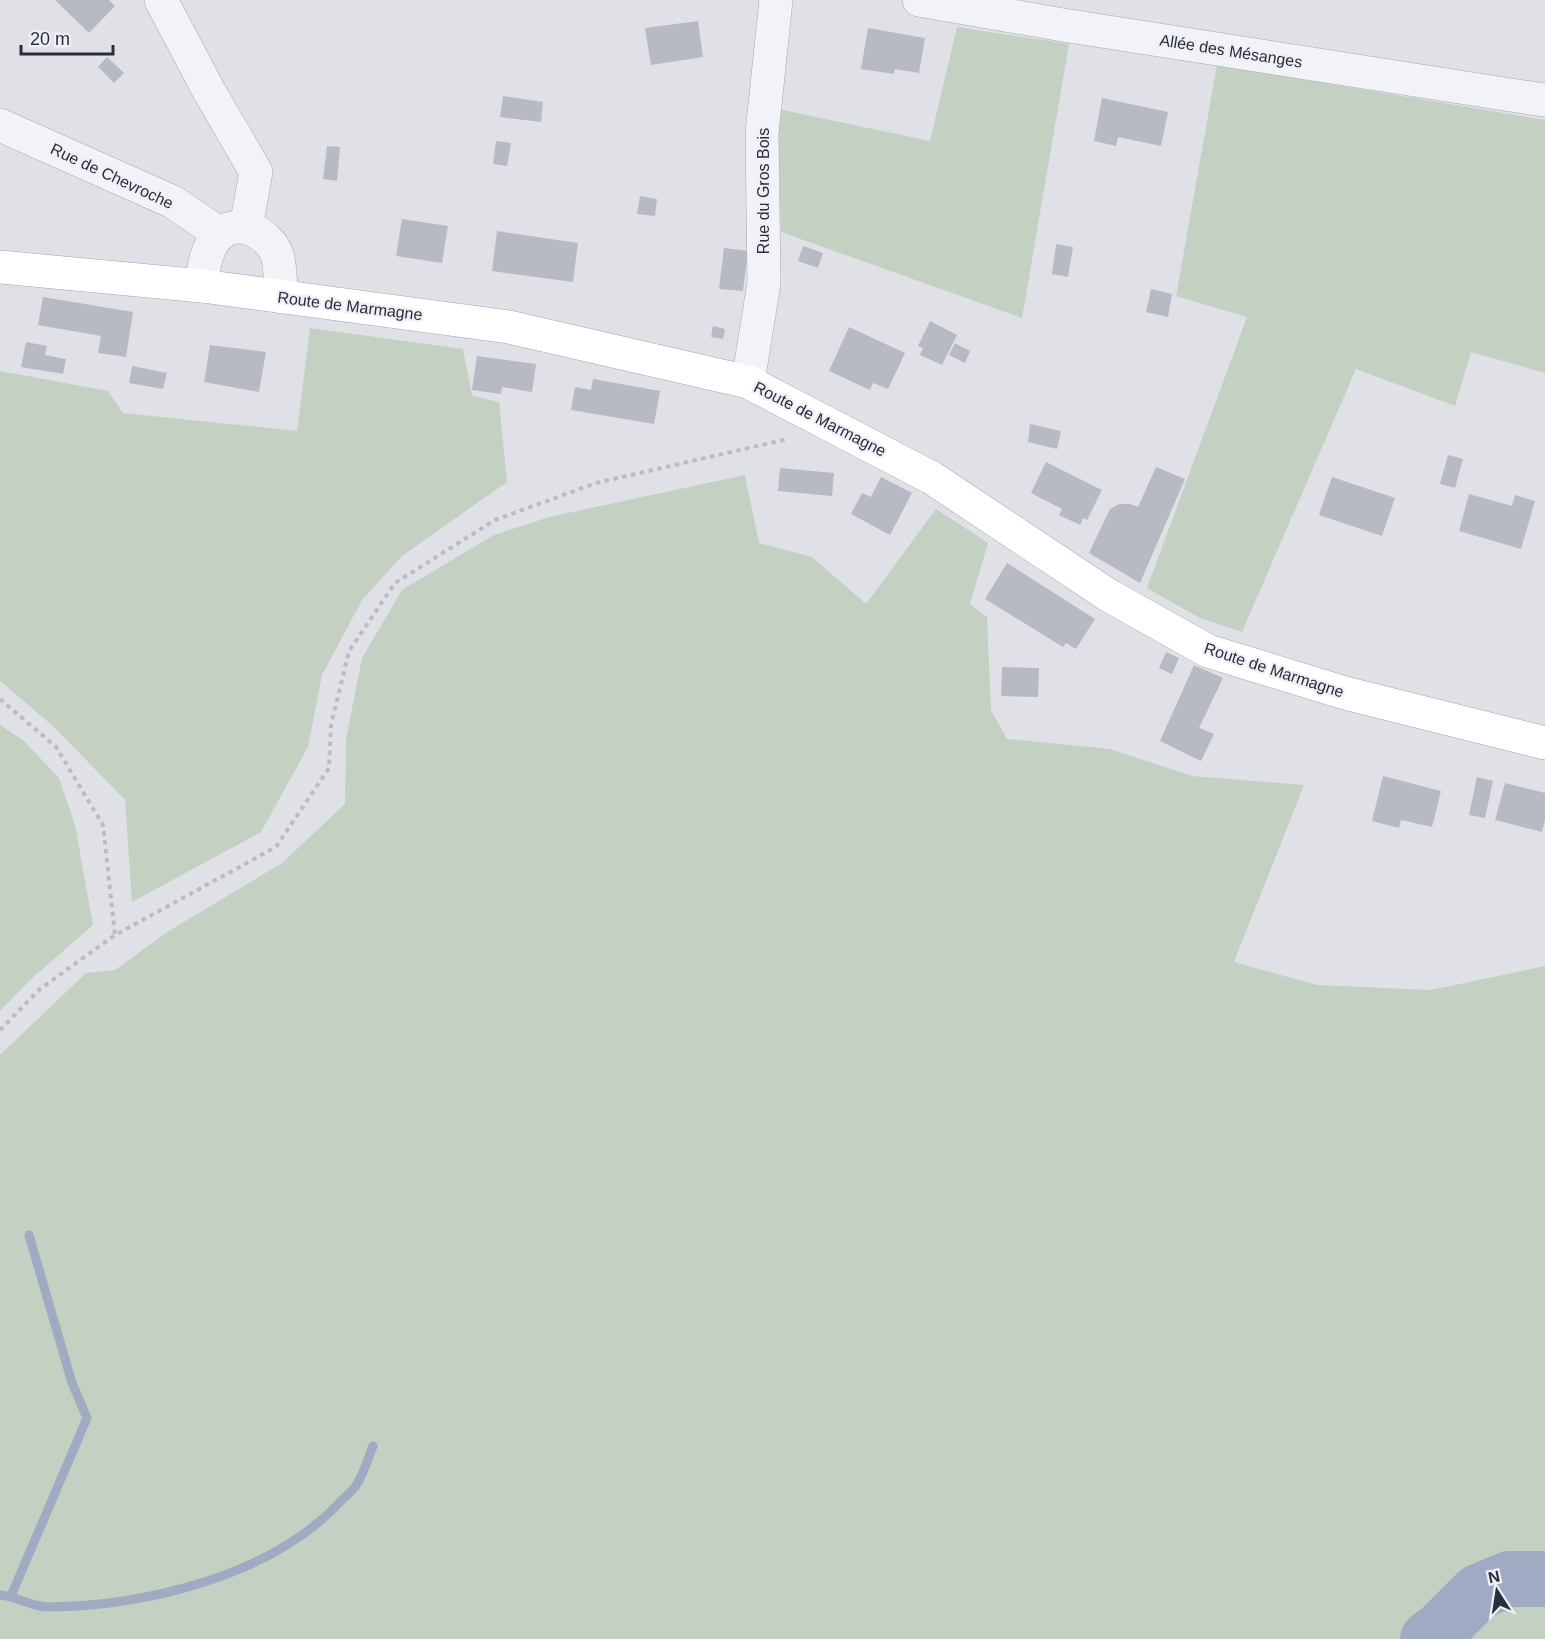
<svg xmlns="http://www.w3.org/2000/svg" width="1545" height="1639" font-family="Helvetica,sans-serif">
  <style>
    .green { fill: #c3d0c2 }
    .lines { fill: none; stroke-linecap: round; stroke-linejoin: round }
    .stream { stroke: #9fabc3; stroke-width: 9 }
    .river { stroke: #9fabc3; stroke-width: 56 }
    .building { fill: #b7bac3 }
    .minor-casing { stroke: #a6a8b0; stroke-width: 34 }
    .major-casing { stroke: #a0a5b1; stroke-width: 34 }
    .path { stroke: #babcc2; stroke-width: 4; stroke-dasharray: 4.5 4.5; stroke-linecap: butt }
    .minor { stroke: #f2f3f6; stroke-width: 33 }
    .major { stroke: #fff; stroke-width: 33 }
    .labels { text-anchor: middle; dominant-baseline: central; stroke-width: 4.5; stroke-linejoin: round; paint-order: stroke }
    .street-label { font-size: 16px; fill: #2a2e3c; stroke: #eff0f5 }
  </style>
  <rect width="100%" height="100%" fill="#e0e1e7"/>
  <g class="green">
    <polygon points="957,27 1069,44 1022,318 781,232 778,109 930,141"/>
    <polygon points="1217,65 1545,120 1545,373 1471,352 1455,406 1356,369 1242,632 1200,618 1147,588 1247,317 1176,296"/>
    <polygon points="310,328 463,349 472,396 499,402 507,482 402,556 362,600 322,675 308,747 261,832 132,902 125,800 54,727 0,681 0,371 108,391 123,413 297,431"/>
    <polygon points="745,475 759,543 812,557 866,604 936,509 988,543 970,604 987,617 991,710 1007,739 1110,749 1192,776 1304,785 1234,962 1317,985 1431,990 1545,966 1545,1639 0,1639 0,1055 86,973 115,970 169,931 282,863 345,804 346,739 362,658 402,590 494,535 549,517"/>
    <polygon points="0,725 24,741 59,778 75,825 93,925 30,980 0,1011"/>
  </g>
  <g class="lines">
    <g class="stream">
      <path d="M 0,1595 C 16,1596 32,1607 48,1607 C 145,1606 270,1576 338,1504 C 344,1497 353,1491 357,1484 C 364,1473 368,1458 373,1446"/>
      <polyline points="11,1596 87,1418 72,1383 29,1235"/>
    </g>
    <polyline class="river" points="1428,1639 1441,1629 1478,1592 1509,1579 1545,1579"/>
  </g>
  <g class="building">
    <polygon points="55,0 109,0 115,6 89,33"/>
    <polygon points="698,21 703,57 651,65 645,28"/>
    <polygon points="868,28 925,38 919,73 895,69 894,74 861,69"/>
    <polygon points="107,57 124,73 114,83 98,67"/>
    <polygon points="503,96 543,102 541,122 500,117"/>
    <polygon points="1102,98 1168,112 1161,146 1118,137 1116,146 1094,141"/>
    <polygon points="496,141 511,143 507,166 493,164"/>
    <polygon points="327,146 340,147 337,181 323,179"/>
    <polygon points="640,196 657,199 655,216 637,214"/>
    <polygon points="402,219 448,226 442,263 396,256"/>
    <polygon points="497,231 578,243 573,282 492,271"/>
    <polygon points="1056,244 1073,247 1068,277 1052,274"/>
    <polygon points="803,246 823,253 818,268 798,261"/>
    <polygon points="724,248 748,251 743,291 719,289"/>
    <polygon points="1151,289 1172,294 1168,317 1146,312"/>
    <polygon points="43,297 133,312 126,357 98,353 101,336 38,325"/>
    <polygon points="930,321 957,335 942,365 920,355 923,348 918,346"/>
    <polygon points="713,326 725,329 723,339 711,337"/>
    <polygon points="849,327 905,353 888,389 873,383 870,390 829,371"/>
    <polygon points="26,342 47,346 45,355 66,359 63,374 21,367"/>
    <polygon points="955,343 970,351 965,363 949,355"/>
    <polygon points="210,345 266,352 259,392 204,382"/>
    <polygon points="477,356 536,364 532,392 502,387 501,394 472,390"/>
    <polygon points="132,366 167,373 163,389 129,383"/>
    <polygon points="593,379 660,391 654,424 571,410 575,387 591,390"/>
    <polygon points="1030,424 1061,431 1057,449 1028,442"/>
    <polygon points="1448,455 1463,459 1455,488 1440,484"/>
    <polygon points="1046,462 1102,490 1087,520 1083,518 1080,525 1059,515 1062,509 1031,493"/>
    <polygon points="1156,467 1185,479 1140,583 1089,553 1110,509 1119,504 1130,504 1138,507"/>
    <polygon points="780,468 834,473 832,496 778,491"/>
    <polygon points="881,477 912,493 890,535 851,514 862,493 871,497"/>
    <polygon points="1332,477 1395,498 1382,536 1319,515"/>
    <polygon points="1469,494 1512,506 1515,495 1535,501 1521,549 1459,531"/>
    <polygon points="1007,563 1095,619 1076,649 1066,643 1063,647 985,599"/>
    <polygon points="1166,652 1179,658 1172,674 1159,668"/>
    <polygon points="1194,665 1223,678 1199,728 1214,734 1201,761 1160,741"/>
    <polygon points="1002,667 1039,668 1038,697 1001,696"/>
    <polygon points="1383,776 1441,791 1432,827 1401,820 1399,828 1372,821"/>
    <polygon points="1477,777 1493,781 1485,818 1469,815"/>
    <polygon points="1505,783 1545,793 1545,820 1542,832 1495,820"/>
  </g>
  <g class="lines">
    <g class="minor-casing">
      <g id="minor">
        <polyline points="161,0 209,91 256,172 246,227"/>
        <polyline points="919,0 1063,25 1543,100"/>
        <polyline points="0,125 173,202 220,234"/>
        <path d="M 202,286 C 203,268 206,246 220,234 C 239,217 270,234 277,255 C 281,267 280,284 282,297"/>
        <polyline points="748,382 764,283 762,133 776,0"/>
      </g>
    </g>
    <g class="major-casing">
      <polyline id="major" points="0,267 202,286 509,327 748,382 932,478 1108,595 1208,651 1345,693 1545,743"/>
    </g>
    <g class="path">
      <polyline points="0,699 56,747 103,825 115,935 276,847 329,768 331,725 349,651 395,583 495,520 596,483 788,439"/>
      <polyline points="0,1030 40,989 115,935"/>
    </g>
    <use href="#minor" class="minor"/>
    <use href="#major" class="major"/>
  </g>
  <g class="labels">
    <g class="street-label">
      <text transform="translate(1231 51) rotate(9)">Allée des Mésanges</text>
      <text transform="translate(112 176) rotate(25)">Rue de Chevroche</text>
      <text transform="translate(763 191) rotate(-90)">Rue du Gros Bois</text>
      <text transform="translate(350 306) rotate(7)">Route de Marmagne</text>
      <text transform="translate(820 419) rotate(27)">Route de Marmagne</text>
      <text transform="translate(1274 670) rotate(18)">Route de Marmagne</text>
    </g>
  </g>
  <g transform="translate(1497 1591) rotate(348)" stroke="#eff0f5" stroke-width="4.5" paint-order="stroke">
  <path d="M0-4.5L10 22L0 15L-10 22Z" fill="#2a2e3c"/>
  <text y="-9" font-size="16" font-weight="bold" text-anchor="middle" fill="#2a2e3c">N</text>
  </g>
  <path d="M21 45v9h92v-9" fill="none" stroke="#2a2e3c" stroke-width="3"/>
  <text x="30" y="45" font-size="18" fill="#2a2e3c" stroke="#eff0f5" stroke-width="4.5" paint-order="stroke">20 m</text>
</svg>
